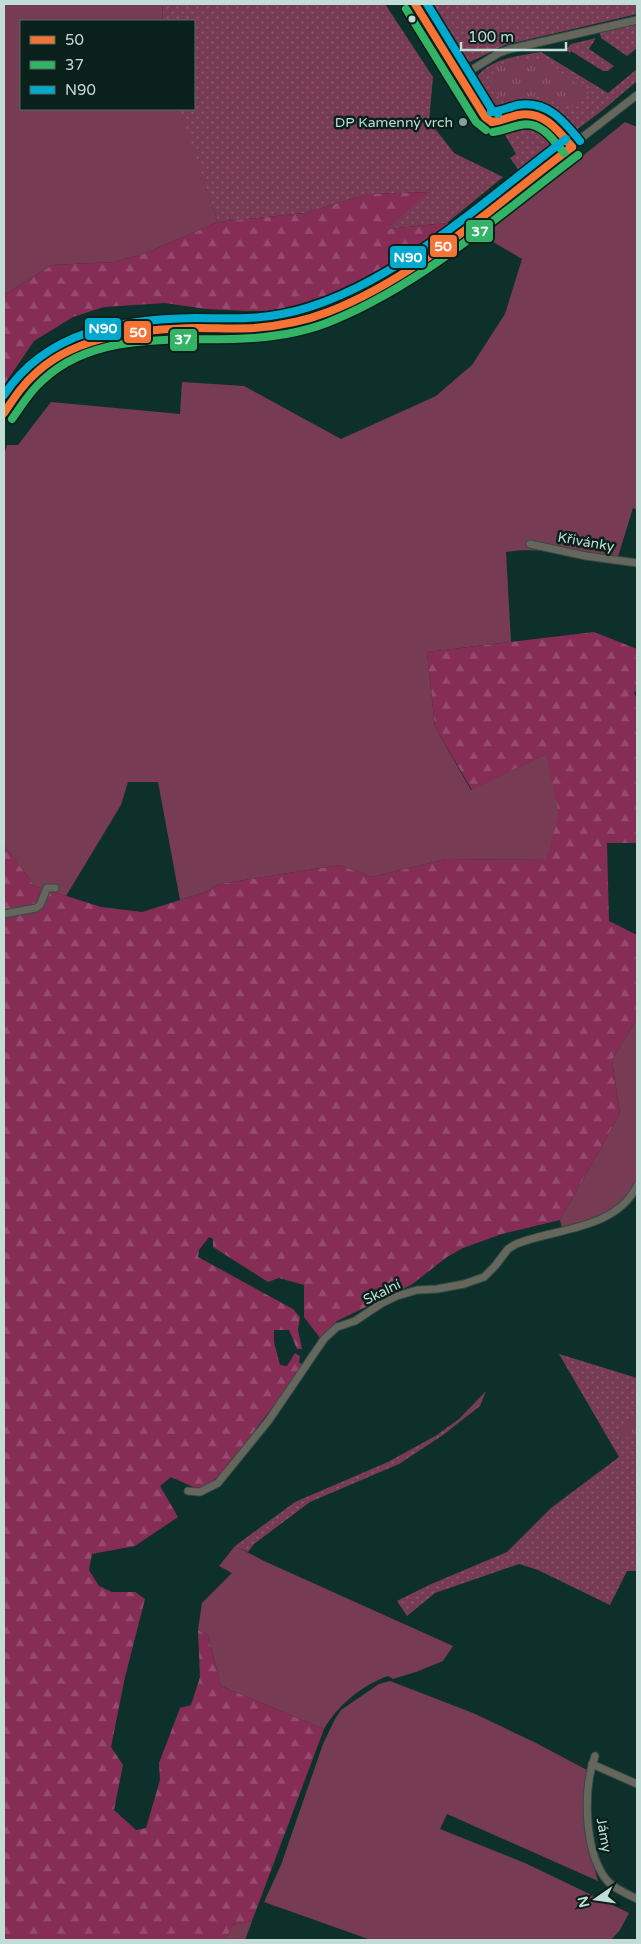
<svg xmlns="http://www.w3.org/2000/svg" width="641" height="1944" font-family="'Varela Round',sans-serif">
  <style>
    .grass { fill: url(#grass-dots) }
    .forest { fill: url(#forest-firs) }
    .park { fill: url(#park-tufts) }
    .garden { fill: #773c54 }
    .lines { fill: none; stroke-linecap: round; stroke-linejoin: round }
    .minor-casing { stroke: #314d47; stroke-width: 9 }
    .minor { stroke: #67665d; stroke-width: 7 }
    .bus-1-casing { stroke: #09201b; stroke-width: 11 }
    .bus-2-casing { stroke: #09201b; stroke-width: 11 }
    .bus-3-casing { stroke: #09201b; stroke-width: 11 }
    .bus-1 { stroke: #f57335; stroke-width: 8 }
    .bus-2 { stroke: #33b366; stroke-width: 8 }
    .bus-3 { stroke: #00a9ce; stroke-width: 8 }
    .bus-dot { fill: #c2ddd6; stroke: #09201b; stroke-width: 2 }
    .poi-dot { fill: #83a09a; stroke: #09201b; stroke-width: 2 }
    .labels { text-anchor: middle; dominant-baseline: central; stroke-width: 5; stroke-linejoin: round; paint-order: stroke }
    .poi-label { font-size: 14px; fill: #c2ddd6; stroke: #09201b; text-anchor: end }
    .street-label { font-size: 14px; fill: #c2ddd6; stroke: #09201b }
    .line-badge { stroke: #09201b; stroke-width: 2 }
    .badge-label { font-size: 14px; text-anchor: middle; font-weight: bold; fill: #fff }
  </style>
  <defs>
    <pattern id="grass-dots" width="8" height="8" patternUnits="userSpaceOnUse" patternTransform="scale(1.25)"><rect width="8" height="8" fill="#773c54"/><path d="M2 2h.1M6 6h.1" fill="none" stroke="#89586c" stroke-width="1.8" stroke-linecap="round"/></pattern>
    <pattern id="forest-firs" width="22" height="20" patternUnits="userSpaceOnUse" patternTransform="scale(1.25)"><rect width="22" height="20" fill="#862d55"/><path d="M5 1l3.5 6h-7zM16 11l3.5 6h-7z" fill="#954b6d"/></pattern>
    <pattern id="park-tufts" width="24" height="20" patternUnits="userSpaceOnUse" patternTransform="scale(1.25)"><rect width="24" height="20" fill="#773c54"/><path d="M3 7l-1-3M5 7V3M7 7l1-3M15 17l-1-3M17 17v-4M19 17l1-3" fill="none" stroke="#89586c"/></pattern>
  </defs>
  <rect width="100%" height="100%" fill="#0e302a"/>
  <g class="grass">
    <polygon points="162,4 385,4 433,77 429,121 454,153 503,177 447,223 386,229 428,192 368,194 305,213 218,222 178,109 194,109 194,21 163,21"/>
    <polygon points="427,4 637,4 637,14 505,45 470,62 462,60"/>
    <polygon points="637,24 637,48 627,56 601,38 600,33"/>
    <polygon points="596,38 589,49 614,66 608,71 603,71 571,51 570,53 566,50 571,44"/>
    <path d="M 541,52 L 608,93 L 637,69 L 637,81 L 603,110 L 575,131 C 565,127 560,120 552,114 C 532,98 518,110 498,112 C 488,108 478,88 476,78 C 490,58 519,56 541,52 Z"/>
    <path d="M 532,119 C 546,124 561,135 555,152 L 523,176 L 510,158 L 516,154 L 503,131 C 509,121 521,119 532,119 Z"/>
    <polygon points="559,1354 637,1378 637,1571 627,1571 610,1605 538,1570 519,1564 435,1593 407,1616 397,1601 429,1585 507,1552 551,1508 619,1457"/>
    <polygon points="486,1391 480,1406 443,1435 399,1464 310,1502 254,1544 248,1552 235,1546 295,1502 388,1462 437,1435 459,1419"/>
  </g>
  <g class="forest">
    <path d="M 429,192 L 387,229 L 447,223 L 453,224 C 413,261 366,291 315,308 L 319,302 L 313,299 L 304,310 L 248,311 L 206,309 L 165,303 L 104,307 L 73,317 L 34,341 L 4,385 L 4,295 L 52,265 L 114,262 L 146,253 L 218,222 L 305,213 L 368,194 Z"/>
    <polygon points="594,632 637,649 637,689 634,693 637,698 637,843 607,843 609,921 637,935 637,1019 612,1060 620,1114 560,1220 502,1234 463,1248 447,1257 411,1285 337,1321 320,1338 304,1317 304,1285 279,1278 268,1282 213,1247 213,1239 209,1237 199,1250 198,1257 293,1309 300,1317 298,1330 302,1349 297,1349 289,1330 274,1330 274,1342 280,1365 287,1366 295,1353 300,1356 299,1362 303,1365 292,1382 220,1476 200,1490 171,1477 160,1486 178,1517 135,1546 92,1554 89,1570 99,1586 112,1592 135,1592 145,1599 125,1677 111,1747 123,1765 114,1810 136,1830 146,1828 160,1780 159,1763 180,1708 191,1705 200,1677 198,1630 208,1635 221,1686 324,1729 252,1921 233,1925 225,1940 4,1940 4,845 35,886 101,907 142,912 206,892 219,884 340,865 372,877 446,859 546,860 546,754 472,790 435,727 427,652"/>
  </g>
  <g class="park">
    <path d="M 539,60 L 544,62 L 590,92 L 571,107 L 542,96 L 502,101 L 490,80 C 495,58 521,61 539,60 Z"/>
    <polygon points="637,1410 637,1441 619,1435"/>
  </g>
  <g class="garden">
    <polygon points="4,4 162,4 163,21 21,21 21,109 179,109 218,222 146,253 114,262 52,265 4,295"/>
    <path d="M 625,122 L 637,127 L 637,510 L 633,508 L 616,563 C 580,557 543,546 506,552 L 511,642 L 427,652 L 435,727 L 471,790 L 546,754 L 559,814 L 546,860 L 446,859 L 372,877 L 340,865 L 219,884 L 206,892 L 180,900 L 158,782 L 128,782 L 121,805 L 66,896 L 35,886 L 4,845 L 4,455 L 7,445 L 18,445 L 51,402 L 180,414 L 182,382 L 244,386 L 341,439 L 436,396 L 472,365 L 505,314 L 522,259 L 483,236 Z"/>
    <path d="M 637,1019 L 637,1180 C 633,1187 630,1195 624,1201 C 610,1218 583,1223 562,1228 L 560,1220 L 620,1114 L 612,1060 Z"/>
    <path d="M 235,1546 L 264,1561 L 453,1646 L 443,1661 L 416,1672 L 393,1679 L 388,1676 C 362,1685 338,1705 324,1729 L 221,1686 L 208,1635 L 198,1630 L 202,1603 L 232,1573 L 219,1566 Z"/>
    <path d="M 390,1681 L 473,1713 L 536,1743 L 587,1770 C 580,1811 587,1841 598,1881 L 447,1814 L 440,1829 L 525,1863 L 629,1913 L 620,1930 L 611,1940 L 371,1940 L 264,1902 L 281,1865 L 323,1744 L 335,1719 L 341,1710 L 379,1684 Z"/>
    <polygon points="252,1921 245,1940 225,1940 233,1925"/>
  </g>
  <g class="lines">
    <g class="minor-casing">
      <g id="minor">
        <path d="M 415,4 L 487,119 C 495,124 502,121 510,118 C 542,106 553,124 572,147"/>
        <polyline points="460,77 499,53 510,49 637,20"/>
        <path d="M 4,413 C 41,345 109,329 182,328 C 216,328 251,331 284,324 C 336,313 381,288 425,259 L 637,95"/>
        <polyline points="530,544 586,556 637,563"/>
        <polyline points="4,914 36,908 40,905 47,888 55,888"/>
        <path d="M 188,1491 L 200,1492 L 218,1483 L 269,1420 L 324,1339 L 337,1327 L 355,1321 L 382,1303 L 397,1296 L 417,1290 L 437,1289 L 464,1284 L 484,1277 L 495,1266 L 508,1249 L 516,1244 C 556,1228 615,1230 637,1186"/>
        <path d="M 595,1756 C 583,1788 584,1849 605,1878 C 612,1888 626,1893 637,1899"/>
        <polyline points="592,1764 637,1784"/>
      </g>
    </g>
    <use href="#minor" class="minor"/>
    <g class="bus-1-casing">
      <g id="bus-1">
        <polyline points="415,4 485,117 492,122"/>
        <path d="M 492,122 C 501,121 509,117 518,115 C 543,110 558,130 572,147"/>
        <path d="M 4,413 C 14,398 23,384 37,372 C 79,334 144,329 198,328 C 217,328 236,329 254,328 C 279,326 305,321 328,312 C 418,277 496,204 572,147"/>
      </g>
    </g>
    <g class="bus-2-casing">
      <g id="bus-2">
        <polyline points="406,9 476,122 486,130"/>
        <path d="M 493,132 C 502,131 510,127 520,125 C 540,120 553,139 564,153"/>
        <path d="M 12,419 C 22,405 30,391 43,380 C 98,328 184,343 253,338 C 280,336 309,331 334,320 C 425,282 500,214 578,155"/>
      </g>
    </g>
    <g class="bus-3-casing">
      <g id="bus-3">
        <polyline points="427,4 492,110 498,114"/>
        <path d="M 491,112 C 501,111 509,107 518,105 C 547,100 564,121 580,141"/>
        <path d="M 4,395 C 47,330 122,319 195,318 C 224,318 253,320 282,314 C 385,294 483,201 566,139"/>
      </g>
    </g>
    <use href="#bus-1" class="bus-1"/>
    <use href="#bus-2" class="bus-2"/>
    <use href="#bus-3" class="bus-3"/>
  </g>
  <circle class="bus-dot" cx="412" cy="19" r="4.5"/>
  <circle class="poi-dot" cx="463" cy="122" r="5"/>
  <g class="labels">
    <g class="poi-label">
      <text x="453" y="122">DP Kamenný vrch</text>
    </g>
    <g class="street-label">
      <text transform="translate(586 542) rotate(10)">Křivánky</text>
      <text transform="translate(382 1292) rotate(-26)">Skalní</text>
      <text transform="translate(604 1835) rotate(80)">Jámy</text>
    </g>
  </g>
  <g class="line-badge">
    <rect x="465" y="219" width="29" height="24" rx="5" fill="#33b366"/>
    <rect x="429" y="234" width="29" height="24" rx="5" fill="#f57335"/>
    <rect x="389" y="245" width="38" height="24" rx="5" fill="#00a9ce"/>
    <rect x="84" y="317" width="38" height="24" rx="5" fill="#00a9ce"/>
    <rect x="123" y="320" width="29" height="24" rx="5" fill="#f57335"/>
    <rect x="169" y="328" width="29" height="24" rx="5" fill="#33b366"/>
  </g>
  <g class="badge-label">
    <text x="480" y="236">37</text>
    <text x="443" y="251">50</text>
    <text x="408" y="262">N90</text>
    <text x="103" y="333">N90</text>
    <text x="138" y="337">50</text>
    <text x="183" y="344">37</text>
  </g>
  <rect width="641" height="1944" fill="none" stroke="#c2ddd6" stroke-width="10"/>
  <rect x="20" y="20" width="175" height="90" fill="#09201b" stroke="#536c66"/>
  <rect x="30" y="36" width="25" height="8" fill="#f57335" stroke="#536c66"/>
  <text x="65" y="45" font-size="15" fill="#c2ddd6">50</text>
  <rect x="30" y="61" width="25" height="8" fill="#33b366" stroke="#536c66"/>
  <text x="65" y="70" font-size="15" fill="#c2ddd6">37</text>
  <rect x="30" y="86" width="25" height="8" fill="#00a9ce" stroke="#536c66"/>
  <text x="65" y="95" font-size="15" fill="#c2ddd6">N90</text>
  <g transform="translate(596 1899) rotate(257)" stroke="#09201b" stroke-width="4" paint-order="stroke">
  <path d="M0-4L9 19L0 12L-9 19Z" fill="#c2ddd6"/>
  <text y="-8" font-size="14" font-weight="bold" text-anchor="middle" fill="#c2ddd6">N</text>
  </g>
  <path d="M461 42v8h105v-8" fill="none" stroke="#c2ddd6" stroke-width="2.5"/>
  <text x="468" y="42" font-size="15" fill="#c2ddd6" stroke="#09201b" stroke-width="4" paint-order="stroke">100 m</text>
</svg>
